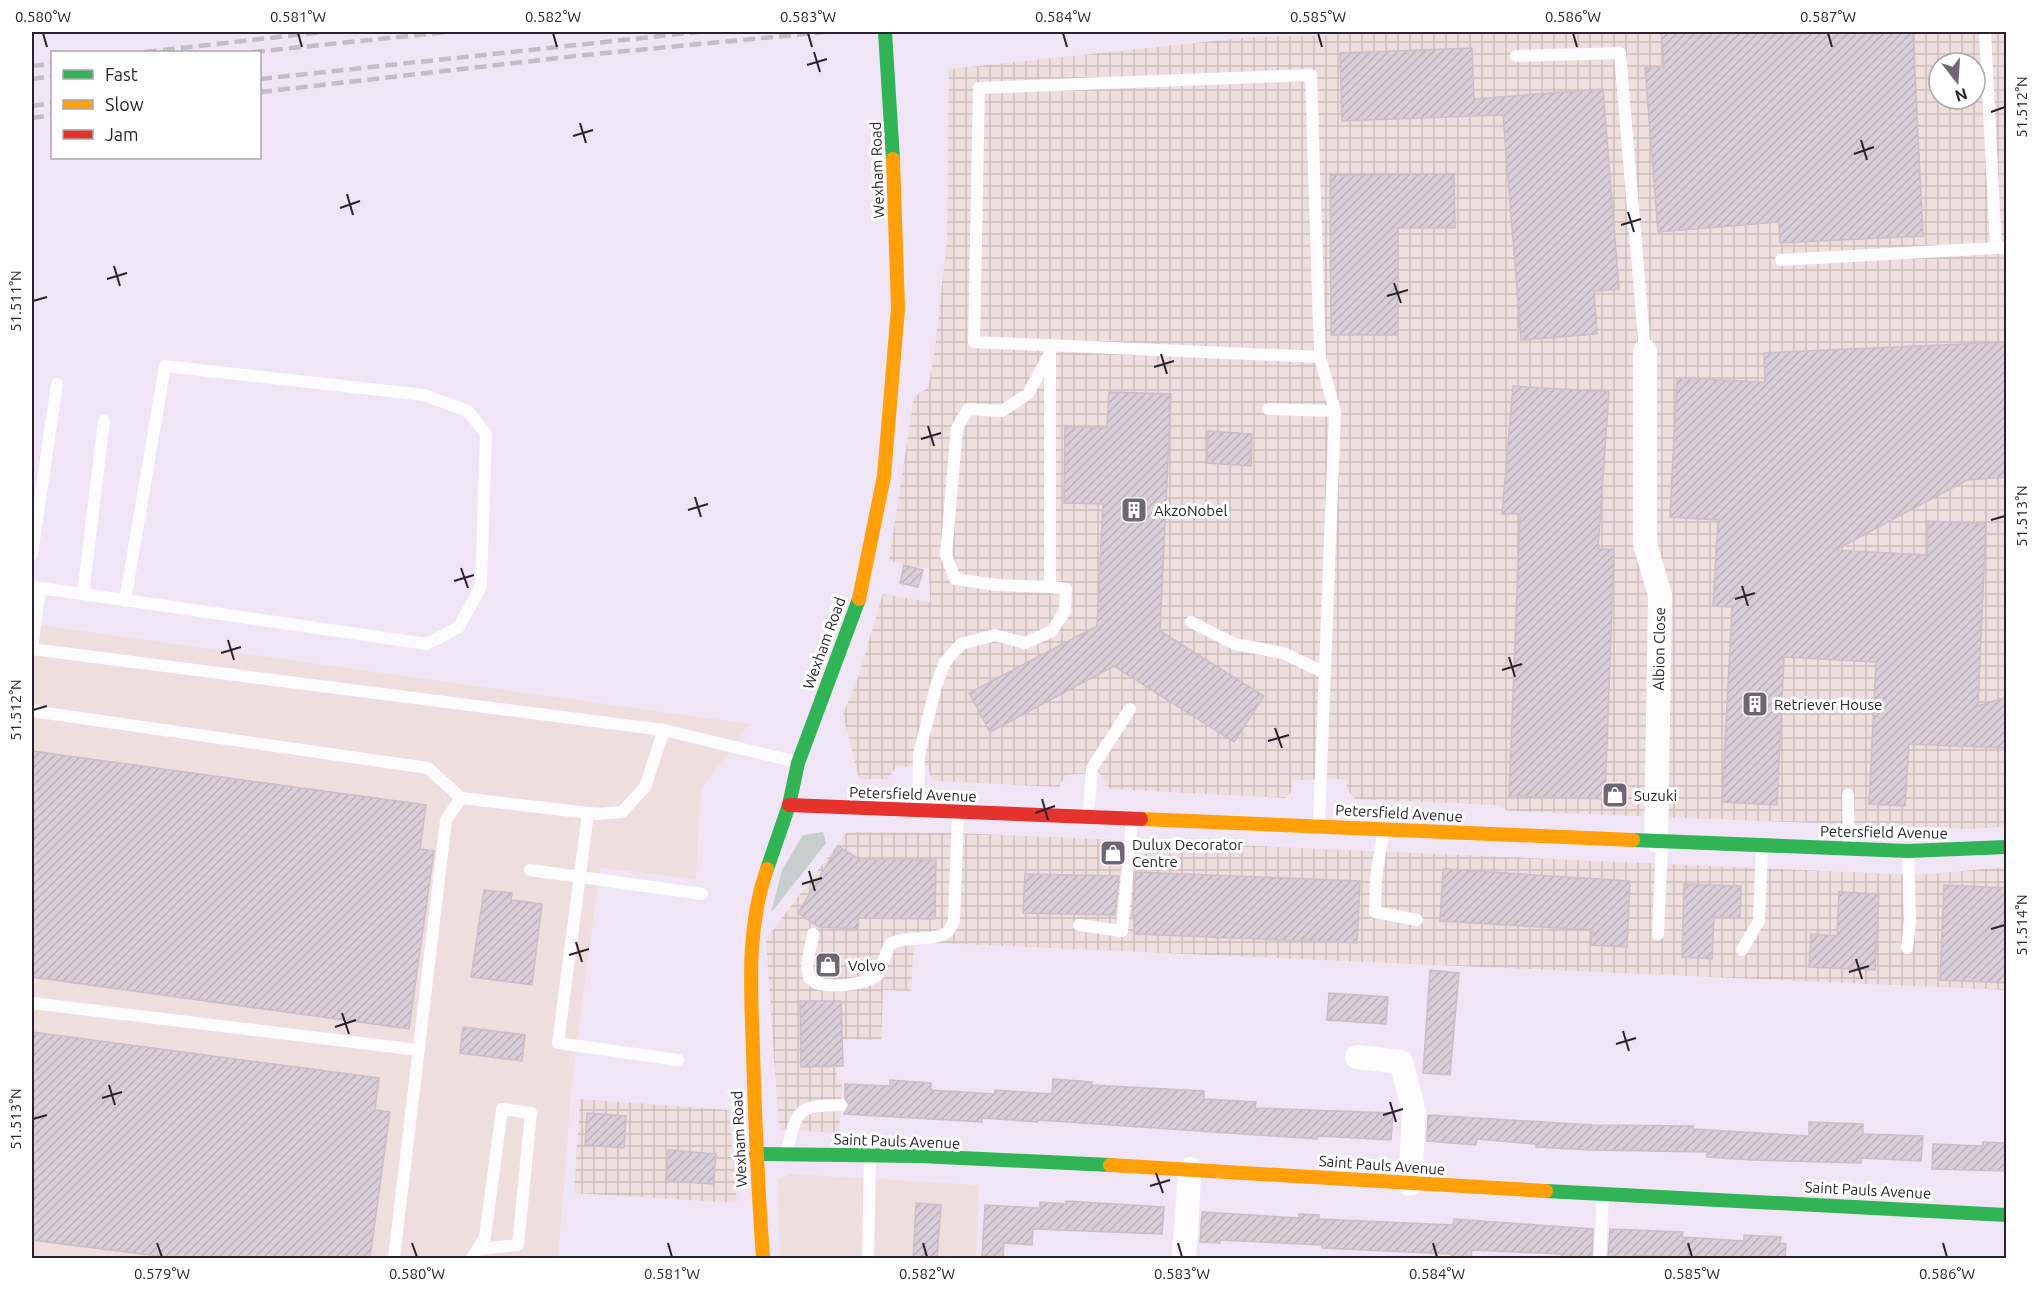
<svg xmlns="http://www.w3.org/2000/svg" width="2038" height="1290" font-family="Ubuntu,sans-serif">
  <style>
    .commercial { fill: #efdede }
    .industrial { fill: url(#industrial-grid); fill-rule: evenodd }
    .grass { fill: #c6cfcd }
    .building { fill: url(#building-hatch); stroke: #cabec8; stroke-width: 1.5 }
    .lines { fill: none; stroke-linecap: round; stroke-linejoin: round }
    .lane { stroke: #fdfbfe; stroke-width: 12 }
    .street { stroke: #fdfbfe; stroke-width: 24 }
    .fast { stroke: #30b455; stroke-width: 14 }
    .slow { stroke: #ff9f0a; stroke-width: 14 }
    .jam { stroke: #e5322d; stroke-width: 14 }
    .rail { stroke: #c1bfc3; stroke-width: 4.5; stroke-dasharray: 12 6; stroke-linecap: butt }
    .ticks { fill: none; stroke: #2a222d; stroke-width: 2 }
    .labels { text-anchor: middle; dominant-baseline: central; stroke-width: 6; stroke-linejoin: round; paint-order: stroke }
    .street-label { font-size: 15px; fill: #2a222d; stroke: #fff }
    .poi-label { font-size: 15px; fill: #2a222d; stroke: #fff; text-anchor: start }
    .neatline { fill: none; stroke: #2a222d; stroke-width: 2 }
    .ticks-label { font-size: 15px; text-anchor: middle; fill: #2a222d }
  </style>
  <defs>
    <pattern id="industrial-grid" width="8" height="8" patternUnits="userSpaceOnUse" patternTransform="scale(1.5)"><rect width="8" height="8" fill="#eededd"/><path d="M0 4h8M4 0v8" fill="none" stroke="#ccbebe"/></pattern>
    <pattern id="building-hatch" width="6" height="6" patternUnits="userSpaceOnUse" patternTransform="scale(1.5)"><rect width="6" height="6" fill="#d9ced8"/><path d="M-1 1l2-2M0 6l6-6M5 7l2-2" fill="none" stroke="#bab1ba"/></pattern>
  </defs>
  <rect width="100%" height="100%" fill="#f0e5f5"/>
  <g class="commercial">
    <polygon points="32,624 749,724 701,789 696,879 600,868 572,1080 558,1258 32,1258"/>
    <polygon points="790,1174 979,1185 976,1258 780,1258 778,1180"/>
  </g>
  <g class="industrial">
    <path d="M 1331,32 L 2006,32 L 2006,827 L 1968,829 L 1509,811 L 1495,805 L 1355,799 L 1347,790 L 1346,779 L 1292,780 L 1291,792 L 1286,798 L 1110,789 L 1099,773 L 1066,775 L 1059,787 L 934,781 L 930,775 L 928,766 L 896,767 L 888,779 L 859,779 L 843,714 L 857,681 L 883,594 L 930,602 L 929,569 L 889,561 L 914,397 L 928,388 L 935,349 L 947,240 L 949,69 L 1251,37 L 1331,35 ZM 1939,63 L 1975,63 L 1975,99 L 1939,99 Z"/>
    <polygon points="847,832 958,833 1918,875 2006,867 2006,990 914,942 911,991 883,990 881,1040 834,1039 837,1079 842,1082 839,1133 779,1130 766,939"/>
    <polygon points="580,1099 729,1110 737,1203 574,1193"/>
  </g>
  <polygon class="grass" points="823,832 826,843 771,913 782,870 803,835"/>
  <g class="building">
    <polygon points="1661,32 1913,32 1923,236 1780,243 1779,222 1658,232 1645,68 1664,67"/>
    <polygon points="1472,48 1474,99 1603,89 1619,289 1594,291 1597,334 1521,340 1503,115 1342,121 1340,53"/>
    <polygon points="1454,174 1455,228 1398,228 1398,335 1331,335 1330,175"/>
    <polygon points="2007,342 2007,477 1967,480 1835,550 1927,555 1928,521 1986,524 1978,706 2007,697 2007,748 1909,744 1905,806 1869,804 1876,662 1784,657 1777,805 1722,802 1732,607 1713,606 1718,520 1670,517 1677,378 1765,382 1764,353"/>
    <polygon points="1513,386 1609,392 1598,549 1614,549 1605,799 1509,796 1520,514 1502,514"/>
    <polygon points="1109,392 1171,394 1160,631 1264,696 1234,742 1114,666 990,732 969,693 1097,626 1103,504 1064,503 1065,427 1107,428"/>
    <polygon points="1208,431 1252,434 1251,466 1207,463"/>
    <polygon points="904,565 923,570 918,587 900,583"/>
    <polygon points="32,751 426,805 420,849 434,851 409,1029 32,977"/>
    <polygon points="838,846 859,859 936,860 935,919 858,918 858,929 819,927 798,913"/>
    <polygon points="1443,869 1630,881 1627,947 1591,945 1592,930 1440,921"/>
    <polygon points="1136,872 1360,881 1357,943 1134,934 1135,916 1132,916"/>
    <polygon points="1025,874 1119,876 1115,915 1023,913"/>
    <polygon points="1684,884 1741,886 1740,918 1714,917 1712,959 1682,957"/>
    <polygon points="1944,885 2007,888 2007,983 1940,980"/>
    <polygon points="484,890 512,893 511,900 542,904 532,985 471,977"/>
    <polygon points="1839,892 1879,894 1875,970 1809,967 1811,934 1837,936"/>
    <polygon points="1430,970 1459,973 1450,1075 1423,1073"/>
    <polygon points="1329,993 1388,997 1386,1024 1327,1020"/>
    <polygon points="800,1001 841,1001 843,1066 801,1067"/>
    <polygon points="463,1027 525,1035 522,1061 460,1053"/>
    <polygon points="32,1032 379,1078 375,1110 390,1112 370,1258 173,1258 32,1240"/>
    <polygon points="1053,1079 1092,1082 1091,1085 1204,1091 1204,1099 1256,1102 1255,1108 1393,1113 1391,1140 1318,1136 1317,1139 1038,1120 1038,1122 982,1118 982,1122 844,1114 849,1105 845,1098 845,1084 890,1086 890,1080 931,1083 931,1090 995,1094 995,1090 1052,1094"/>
    <polygon points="587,1113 626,1116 624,1148 585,1145"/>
    <polygon points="1428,1115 1593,1125 1693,1126 1693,1129 1809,1136 1809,1122 1863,1124 1863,1134 1923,1136 1921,1161 1861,1158 1861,1163 1752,1160 1707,1157 1707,1152 1591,1150 1536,1147 1536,1144 1477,1139 1476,1145 1427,1141"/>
    <polygon points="1983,1142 2007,1143 2007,1171 1932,1169 1933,1144 1983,1146"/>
    <polygon points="668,1150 716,1154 713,1184 666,1181"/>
    <polygon points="1066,1201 1164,1207 1162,1234 1033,1229 1032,1245 1004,1243 1003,1257 982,1256 985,1205 1040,1208 1040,1202 1066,1204"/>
    <polygon points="916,1203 941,1205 937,1258 913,1258"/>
    <polygon points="1202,1212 1299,1218 1299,1214 1319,1215 1319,1219 1453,1225 1454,1219 1593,1229 1592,1258 1561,1258 1561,1254 1472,1250 1471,1258 1451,1258 1451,1254 1322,1248 1322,1245 1220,1240 1220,1243 1200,1242"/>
    <polygon points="1610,1229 1683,1232 1682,1237 1744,1241 1744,1235 1781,1237 1780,1243 1786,1244 1785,1258 1700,1258 1636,1255 1636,1258 1608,1258"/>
  </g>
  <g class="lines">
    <g class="lane">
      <polyline points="1985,32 1996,248 2006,248"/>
      <polyline points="1516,56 1620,53 1645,351"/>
      <polyline points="1781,260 1996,248"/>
      <polyline points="1048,357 1028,394 1002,411 968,409 957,428 946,555 955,579 998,585 1050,587 1050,345"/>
      <polyline points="1268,409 1335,411"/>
      <polyline points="32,554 57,384"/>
      <polyline points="32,587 83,594 427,644 459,627 481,586 486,434 468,411 424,395 165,366 125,601"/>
      <polyline points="40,588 32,649 664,730 797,762"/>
      <polyline points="83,594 104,421"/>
      <polyline points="1191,622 1235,644 1283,653 1325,673"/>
      <polyline points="32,711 428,768 461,798"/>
      <polyline points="1848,795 1849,848"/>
      <polyline points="918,809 919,755 936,686 945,662 961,644 995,635 1025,643 1052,631 1065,611 1066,589 1050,587"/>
      <polyline points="588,813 558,1043 678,1060"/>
      <polyline points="1088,816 1092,768 1130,709"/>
      <polyline points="1319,824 1335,411 1320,357 1311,75 979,88 974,342 1320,357"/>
      <polyline points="1383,831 1376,878 1375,912 1417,920"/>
      <polyline points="530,870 702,894"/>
      <polyline points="1079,925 1122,931 1132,820"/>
      <path d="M 813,934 L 807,965 L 809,978 C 822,991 864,985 878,975 L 890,944 C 909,934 930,943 948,932 L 954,921 L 958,813"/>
      <polyline points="1658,934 1662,842"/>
      <polyline points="1907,948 1910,921 1908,852"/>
      <polyline points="1742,950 1759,921 1762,846"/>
      <polyline points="32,1003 419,1050"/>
      <path d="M 786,1152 C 799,1109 794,1106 841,1105"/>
      <polyline points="394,1258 446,820 461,798 597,814 622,812 645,787 664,730"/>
      <polyline points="472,1258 485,1237 502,1109 531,1113 518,1245 478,1249"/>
      <polyline points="868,1258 870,1157"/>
      <polyline points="1600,1258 1603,1194"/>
    </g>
    <g class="street">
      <polyline points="1645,351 1645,544 1660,595 1656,840"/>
      <polyline points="1357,1057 1401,1062 1414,1111 1410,1184"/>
      <polyline points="1184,1258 1190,1169"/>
    </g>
    <g class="fast">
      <polyline points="885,32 893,159"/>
      <polyline points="1633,840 1908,851 2006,847"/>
      <polyline points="767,869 789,805 798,763 859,599"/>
      <polyline points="756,1154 920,1156 1110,1165"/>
      <polyline points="1546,1191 2006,1215"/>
    </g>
    <g class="slow">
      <polyline points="859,599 884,476 898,308 893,159"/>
      <polyline points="1141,819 1633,840"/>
      <polyline points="1110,1165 1546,1191"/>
      <path d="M 763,1258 C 758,1189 755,1120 753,1051 C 751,989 746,929 767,869"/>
    </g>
    <polyline class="jam" points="789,805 1141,819"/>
    <g class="rail">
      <polyline points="145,52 323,32"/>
      <polyline points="253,52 447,32"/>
      <polyline points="32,66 52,64"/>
      <polyline points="32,79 52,76"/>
      <polyline points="260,79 698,32"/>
      <polyline points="260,92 585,55 825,32"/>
      <polyline points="32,106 52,103"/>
      <polyline points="32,118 52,115"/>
    </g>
  </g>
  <path class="ticks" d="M 43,33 L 47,47M 298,33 L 302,47M 553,33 L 557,47M 808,33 L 812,47M 1063,33 L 1067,47M 1318,33 L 1322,47M 1573,33 L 1577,47M 1828,33 L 1832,47M 814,52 L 820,72M 807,65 L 827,59M 1991,112 L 2005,107M 580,123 L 586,143M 573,136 L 593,130M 1861,140 L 1867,160M 1854,154 L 1874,147M 347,194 L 353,215M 340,208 L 360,201M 1628,212 L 1634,232M 1621,225 L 1641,219M 114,266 L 120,286M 107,279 L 127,273M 1394,283 L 1401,303M 1387,296 L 1408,290M 33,301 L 47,297M 1161,354 L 1167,374M 1154,367 L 1174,361M 928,426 L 934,446M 921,439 L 941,433M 695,497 L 701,517M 688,510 L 708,504M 1991,520 L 2005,516M 461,568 L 468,588M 454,581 L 474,575M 1742,586 L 1748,606M 1735,599 L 1755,593M 228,640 L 234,660M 221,653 L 241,647M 1509,657 L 1515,677M 1502,670 L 1522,664M 33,710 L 47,706M 1275,728 L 1282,748M 1268,741 L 1289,735M 1042,799 L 1048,820M 1035,813 L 1055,806M 809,871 L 815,891M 802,884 L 822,878M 1991,929 L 2005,925M 576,942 L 582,962M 569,955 L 589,949M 1856,959 L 1862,979M 1849,972 L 1869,966M 342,1013 L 349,1034M 335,1027 L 356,1020M 1623,1031 L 1629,1051M 1616,1044 L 1636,1038M 109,1085 L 115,1105M 102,1098 L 122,1092M 1390,1102 L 1396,1122M 1383,1115 L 1403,1109M 33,1119 L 47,1115M 1156,1173 L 1163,1193M 1150,1186 L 1170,1180M 157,1243 L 162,1257M 412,1243 L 417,1257M 668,1243 L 672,1257M 923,1243 L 927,1257M 1178,1243 L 1182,1257M 1433,1243 L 1437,1257M 1688,1243 L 1692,1257M 1943,1243 L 1947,1257"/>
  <defs>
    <g id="building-square" transform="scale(1.35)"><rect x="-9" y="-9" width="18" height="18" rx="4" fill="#6f6673" stroke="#fff"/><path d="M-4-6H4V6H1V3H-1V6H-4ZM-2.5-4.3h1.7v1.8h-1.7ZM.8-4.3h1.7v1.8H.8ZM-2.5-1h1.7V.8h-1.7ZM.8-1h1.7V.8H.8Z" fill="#fff"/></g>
    <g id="shop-square" transform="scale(1.35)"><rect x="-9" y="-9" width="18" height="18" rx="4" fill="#6f6673" stroke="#fff"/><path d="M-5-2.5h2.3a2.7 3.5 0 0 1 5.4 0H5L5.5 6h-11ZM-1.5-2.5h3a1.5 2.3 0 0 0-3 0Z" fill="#fff"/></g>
  </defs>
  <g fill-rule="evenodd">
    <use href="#building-square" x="1134" y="510"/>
    <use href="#building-square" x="1755" y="704"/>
    <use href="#shop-square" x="1615" y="795"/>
    <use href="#shop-square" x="1113" y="853"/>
    <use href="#shop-square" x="828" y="965"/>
  </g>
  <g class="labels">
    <g class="street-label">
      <text transform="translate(877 170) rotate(-92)">Wexham Road</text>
      <text transform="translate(824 643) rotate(-70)">Wexham Road</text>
      <text transform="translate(1659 649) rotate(-89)">Albion Close</text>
      <text transform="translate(913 794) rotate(2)">Petersfield Avenue</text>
      <text transform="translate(1399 813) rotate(3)">Petersfield Avenue</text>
      <text transform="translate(1884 832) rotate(1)">Petersfield Avenue</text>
      <text transform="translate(739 1139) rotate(-93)">Wexham Road</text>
      <text transform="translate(897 1141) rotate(2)">Saint Pauls Avenue</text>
      <text transform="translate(1382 1165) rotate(4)">Saint Pauls Avenue</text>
      <text transform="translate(1868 1190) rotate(3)">Saint Pauls Avenue</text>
    </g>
    <g class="poi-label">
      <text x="1154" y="510">AkzoNobel</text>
      <text x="1774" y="704">Retriever House</text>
      <text x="1634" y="795">Suzuki</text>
      <text x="1132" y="844">Dulux Decorator<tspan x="1132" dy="17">Centre</tspan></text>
      <text x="848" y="965">Volvo</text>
    </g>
  </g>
  <rect width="2038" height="1290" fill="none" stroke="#ffffff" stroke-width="66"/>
  <rect x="51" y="51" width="210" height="108" fill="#ffffff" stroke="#aaa7ab" stroke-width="1.5"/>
  <rect x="63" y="70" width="30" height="9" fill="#30b455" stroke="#aaa7ab" stroke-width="1.5"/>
  <text x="105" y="81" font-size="18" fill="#2a222d">Fast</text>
  <rect x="63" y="100" width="30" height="9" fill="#ff9f0a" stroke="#aaa7ab" stroke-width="1.5"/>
  <text x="105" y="111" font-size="18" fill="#2a222d">Slow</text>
  <rect x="63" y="130" width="30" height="9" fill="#e5322d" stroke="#aaa7ab" stroke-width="1.5"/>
  <text x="105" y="141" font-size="18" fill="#2a222d">Jam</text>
  <g transform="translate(1957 81) rotate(163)"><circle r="28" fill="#ffffff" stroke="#aaa7ab" stroke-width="1.5"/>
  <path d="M0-4.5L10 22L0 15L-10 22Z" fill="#6f6673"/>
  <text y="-9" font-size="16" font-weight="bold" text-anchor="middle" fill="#2a222d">N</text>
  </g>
  <rect x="33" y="33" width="1972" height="1224" class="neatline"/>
  <g class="ticks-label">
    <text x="43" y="22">0.580°W</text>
    <text x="298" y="22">0.581°W</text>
    <text x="553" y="22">0.582°W</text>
    <text x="808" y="22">0.583°W</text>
    <text x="1063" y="22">0.584°W</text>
    <text x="1318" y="22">0.585°W</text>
    <text x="1573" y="22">0.586°W</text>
    <text x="1828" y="22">0.587°W</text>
    <text transform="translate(2022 107) rotate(-90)" y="5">51.512°N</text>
    <text transform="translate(16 301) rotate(-90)" y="5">51.511°N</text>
    <text transform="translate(2022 516) rotate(-90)" y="5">51.513°N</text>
    <text transform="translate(16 710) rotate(-90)" y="5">51.512°N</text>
    <text transform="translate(2022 925) rotate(-90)" y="5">51.514°N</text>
    <text transform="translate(16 1119) rotate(-90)" y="5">51.513°N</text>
    <text x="162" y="1279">0.579°W</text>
    <text x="417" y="1279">0.580°W</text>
    <text x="672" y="1279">0.581°W</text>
    <text x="927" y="1279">0.582°W</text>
    <text x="1182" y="1279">0.583°W</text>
    <text x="1437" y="1279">0.584°W</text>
    <text x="1692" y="1279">0.585°W</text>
    <text x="1947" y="1279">0.586°W</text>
  </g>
</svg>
